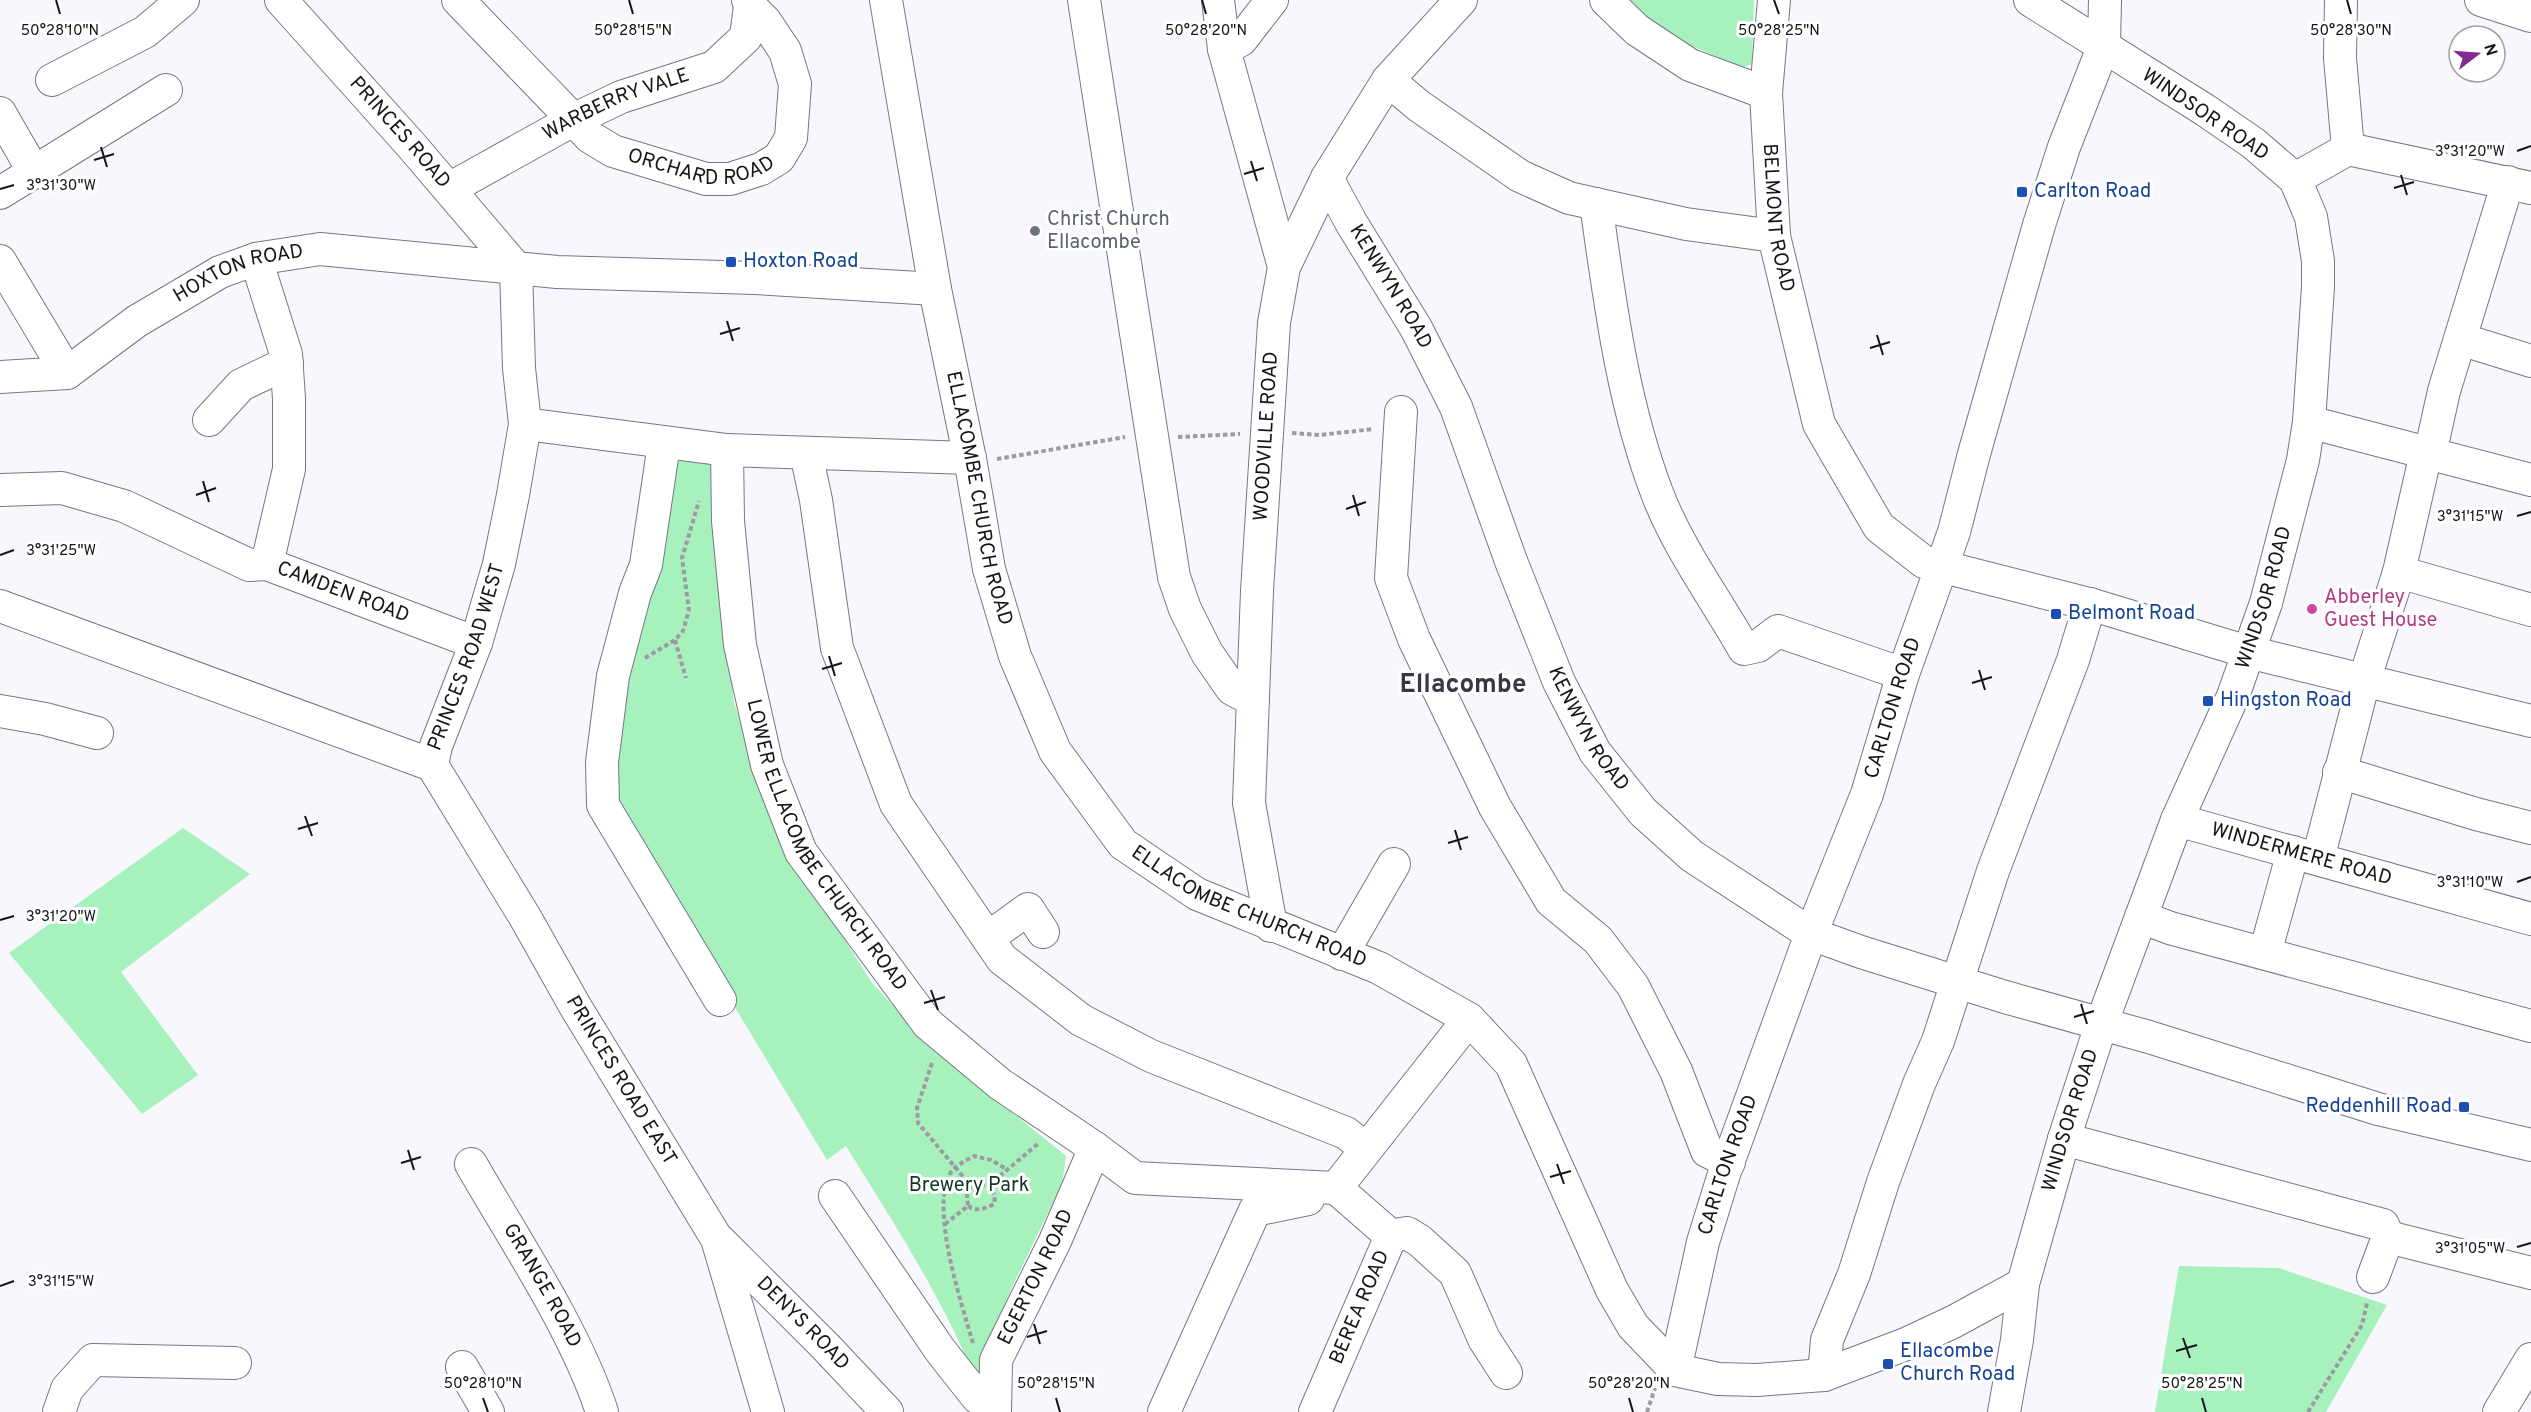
<svg xmlns="http://www.w3.org/2000/svg" width="2531" height="1412" font-family="Overpass,sans-serif">
  <style>
    .green { fill: #a7f1bd }
    .lines { fill: none; stroke-linecap: round; stroke-linejoin: round }
    .minor-casing { stroke: #787686; stroke-width: 34 }
    .path { stroke: #9c9ba2; stroke-width: 4; stroke-dasharray: 4.5 3; stroke-linecap: butt }
    .minor { stroke: #fff; stroke-width: 32 }
    .ticks { fill: none; stroke: #15141a; stroke-width: 2 }
    .transit-dot { fill: #1a4fb4; stroke: #fff; stroke-width: 2 }
    .worship-dot { fill: #6b7280; stroke: #fff; stroke-width: 2 }
    .hotel-dot { fill: #d1479c; stroke: #fff; stroke-width: 2 }
    .labels { text-anchor: middle; dominant-baseline: central; stroke-width: 6; stroke-linejoin: round; paint-order: stroke }
    .street-label { font-size: 20px; fill: #15141a; stroke: #fff }
    .transit-label { font-size: 20px; fill: #164399; stroke: #fff; text-anchor: start }
    .worship-label { font-size: 20px; fill: #5b616d; stroke: #fff; text-anchor: start }
    .hotel-label { font-size: 20px; fill: #b23c85; stroke: #fff; text-anchor: start }
    .park-label { font-size: 20px; fill: #0f361e; stroke: #fff }
    .district-label { font-size: 26px; font-weight: bold; fill: #393745; stroke: #fff }
    .ticks-label { font-size: 15px; text-anchor: middle; fill: #15141a; stroke: #fff; stroke-width: 6; stroke-linejoin: round; paint-order: stroke }
  </style>
  <rect width="100%" height="100%" fill="#f8f7fe"/>
  <g class="green">
    <polygon points="1625,0 1754,0 1752,64 1742,68 1663,33"/>
    <path d="M 675,457 L 711,461 L 734,703 L 789,852 L 872,983 L 936,1051 L 1066,1156 L 1062,1184 L 1012,1287 L 976,1381 C 943,1298 893,1222 846,1146 L 827,1160 L 602,787 L 621,693 L 657,574 Z"/>
    <polygon points="183,828 250,874 121,972 198,1075 142,1114 9,953"/>
    <polygon points="2179,1266 2279,1268 2387,1305 2326,1412 2155,1412"/>
  </g>
  <g class="lines">
    <g class="minor-casing">
      <g id="minor">
        <path id="s1" d="M 281,0 L 411,145 L 516,268"/>
        <path id="s2" d="M 458,0 L 590,137 L 613,151 L 706,179 L 730,179 L 761,169 L 779,158 L 791,138 L 795,84 L 785,51 L 765,21 L 750,6"/>
        <path id="s3" d="M 886,0 L 935,289 L 971,464 L 989,569 L 1015,656 L 1055,751 L 1123,844 L 1197,894 L 1379,968 L 1469,1019 L 1511,1064 L 1612,1290 L 1633,1326 L 1675,1370 L 1718,1379 L 1757,1380 L 1824,1375 L 1906,1344 L 1953,1322 L 2023,1284"/>
        <polyline points="1084,0 1174,577 1185,609 1207,653 1232,689 1253,700"/>
        <polyline points="1218,0 1224,49 1284,267"/>
        <polyline points="1606,0 1637,30 1690,65 1766,93"/>
        <path id="s4" d="M 1774,0 L 1766,93 L 1774,236 L 1819,424 L 1879,527 L 1924,562 L 2093,605 L 2248,652 L 2531,721"/>
        <polyline points="2341,0 2340,58 2348,149"/>
        <polyline points="2481,0 2531,16"/>
        <polyline points="1224,49 1241,40 1272,0"/>
        <polyline points="52,80 145,32 183,0"/>
        <polyline points="1388,80 1419,106 1520,176 1569,198 1686,224 1774,236"/>
        <polyline points="0,113 34,172"/>
        <path id="s5" d="M 1327,178 L 1352,224 L 1416,328 L 1456,407 L 1511,561 L 1559,682 L 1595,752 L 1643,812 L 1692,856 L 1811,934 L 1861,952 L 2005,997 L 2149,1037 L 2378,1109 L 2531,1145"/>
        <polyline points="2295,179 2348,149 2531,188"/>
        <path id="s6" d="M 449,189 L 573,120 L 621,97 L 714,67 L 746,37 L 750,6 L 748,0"/>
        <polyline points="0,193 166,90"/>
        <path d="M 1596,204 C 1610,302 1622,401 1657,493 C 1678,548 1715,598 1744,649 L 1758,646 L 1778,631 L 1903,674"/>
        <polyline points="256,259 286,354 289,399 289,469 267,564"/>
        <polyline points="0,261 67,373"/>
        <polyline points="2460,339 2531,361"/>
        <path id="s7" d="M 0,377 L 67,373 L 137,321 L 220,272 L 256,259 L 320,249 L 557,272 L 755,278 L 935,289"/>
        <polyline points="1401,412 1391,578 1414,639 1495,807 1551,901 1598,940 1633,986 1676,1071 1707,1151 1729,1162"/>
        <polyline points="209,420 241,385 287,363"/>
        <polyline points="2309,422 2531,480"/>
        <polyline points="525,424 727,450"/>
        <polyline points="664,444 646,565 635,593 613,676 602,762 603,805 720,1000"/>
        <polyline points="806,453 816,500 837,648 896,804 1002,959 1081,1020 1151,1056 1346,1133 1366,1149"/>
        <polyline points="2430,454 2444,391 2508,182"/>
        <path id="s8" d="M 970,458 L 727,450 L 728,521 L 740,645 L 767,765 L 801,852 L 928,1024 L 1000,1084 L 1095,1148 L 1135,1178 L 1336,1188 L 1469,1019"/>
        <path id="s9" d="M 0,490 L 62,488 L 124,506 L 249,565 L 267,564 L 476,643"/>
        <polyline points="2399,572 2531,610"/>
        <path id="s10" d="M 0,606 L 432,765 L 436,746 L 476,643 L 499,564 L 513,495 L 525,424 L 519,368 L 516,268"/>
        <polyline points="0,711 45,719 97,733"/>
        <path id="s11" d="M 432,765 L 525,917 L 575,1006 L 717,1239 L 768,1412"/>
        <polyline points="2339,772 2476,814 2531,828"/>
        <path id="s12" d="M 2177,820 L 2531,919"/>
        <polyline points="2318,859 2364,681 2399,572 2426,453"/>
        <polyline points="2141,917 2170,928 2531,1026"/>
        <path id="s13" d="M 1271,926 L 1249,803 L 1257,591 L 1274,323 L 1284,267 L 1327,178 L 1388,80 L 1461,0"/>
        <polyline points="988,938 1028,909 1043,932"/>
        <polyline points="2265,953 2293,852"/>
        <polyline points="1342,954 1394,864"/>
        <polyline points="2064,1139 2383,1225 2388,1237"/>
        <path id="s14" d="M 471,1164 C 515,1241 575,1329 602,1412"/>
        <polyline points="835,1196 940,1350 977,1397 995,1410"/>
        <polyline points="1391,1236 1407,1233 1420,1241 1455,1273 1484,1339 1506,1373"/>
        <path id="s15" d="M 720,1241 L 826,1347 L 887,1412"/>
        <polyline points="2373,1277 2388,1237 2531,1273"/>
        <polyline points="462,1367 488,1412"/>
        <path id="s16" d="M 1675,1370 L 1703,1242 L 1724,1174 L 1811,934 L 1867,794 L 1903,674 L 1954,532 L 1974,454 L 2039,225 L 2064,147 L 2104,45 L 2105,0"/>
        <polyline points="1824,1375 1827,1340 1854,1274 1883,1182 1919,1084 1938,1041 1993,871 2073,660 2090,604"/>
        <polyline points="59,1412 67,1389 93,1360 235,1363"/>
        <path id="s17" d="M 995,1412 L 996,1360 L 1055,1241 L 1095,1148"/>
        <polyline points="1164,1412 1255,1210 1308,1199"/>
        <path id="s18" d="M 1315,1412 L 1391,1236 L 1336,1188"/>
        <path id="s19" d="M 2004,1412 L 2017,1340 L 2023,1284 L 2064,1139 L 2102,1022 L 2177,820 L 2233,696 L 2266,603 L 2303,460 L 2309,422 L 2318,287 L 2318,261 L 2311,217 L 2295,179 L 2253,143 L 2205,110 L 2030,0"/>
        <polyline points="2499,1412 2531,1359"/>
      </g>
    </g>
    <g class="path">
      <polyline points="1292,433 1319,435 1374,429"/>
      <polyline points="1178,437 1240,434"/>
      <polyline points="997,459 1125,437"/>
      <polyline points="675,640 686,678"/>
      <polyline points="645,658 675,640 683,631 689,610 682,558 699,501"/>
      <polyline points="932,1063 917,1108 918,1123 971,1186"/>
      <path d="M 968,1206 C 977,1212 984,1209 994,1204 L 995,1196 L 989,1185"/>
      <polyline points="945,1224 968,1206 967,1194 971,1186 980,1184 989,1185 1039,1143"/>
      <path d="M 973,1343 C 961,1302 934,1221 947,1180 C 951,1167 963,1162 974,1156 L 991,1160 L 1008,1170"/>
      <polyline points="1647,1412 1655,1388"/>
      <polyline points="2308,1412 2362,1325 2367,1303"/>
    </g>
    <use href="#minor" class="minor"/>
  </g>
  <path class="ticks" d="M 56,0 L 60,14M 629,0 L 633,14M 1202,0 L 1206,14M 1774,0 L 1779,14M 2347,0 L 2351,14M 101,147 L 107,167M 2517,151 L 2531,146M 94,160 L 114,154M 1251,161 L 1257,181M 1244,174 L 1264,168M 2401,175 L 2407,195M 2394,188 L 2414,182M 0,189 L 14,185M 727,321 L 733,341M 720,334 L 740,328M 1877,335 L 1883,355M 1870,348 L 1890,342M 203,481 L 209,502M 196,495 L 216,488M 1353,495 L 1359,516M 1346,509 L 1366,502M 2517,516 L 2531,512M 0,555 L 14,550M 829,656 L 835,676M 822,669 L 842,663M 1979,670 L 1985,690M 1972,683 L 1992,677M 305,816 L 312,836M 298,829 L 318,823M 1455,830 L 1461,850M 1448,843 L 1468,837M 2517,882 L 2531,877M 0,920 L 14,916M 931,990 L 938,1010M 924,1003 L 945,997M 2081,1004 L 2087,1024M 2074,1017 L 2094,1011M 408,1150 L 414,1170M 401,1163 L 421,1157M 1557,1164 L 1564,1184M 1550,1177 L 1571,1171M 2517,1247 L 2531,1243M 0,1286 L 14,1281M 1034,1324 L 1040,1344M 1027,1337 L 1047,1331M 2183,1338 L 2190,1358M 2176,1351 L 2197,1345M 483,1398 L 488,1412M 1056,1398 L 1060,1412M 1629,1398 L 1633,1412M 2202,1398 L 2206,1412"/>
  <g class="transit-dot">
    <rect x="2016" y="186" width="12" height="12" rx="3"/>
    <rect x="725" y="256" width="12" height="12" rx="3"/>
    <rect x="2050" y="608" width="12" height="12" rx="3"/>
    <rect x="2202" y="695" width="12" height="12" rx="3"/>
    <rect x="2458" y="1101" width="12" height="12" rx="3"/>
    <rect x="1882" y="1358" width="12" height="12" rx="3"/>
  </g>
  <circle class="worship-dot" cx="1035" cy="231" r="6"/>
  <circle class="hotel-dot" cx="2312" cy="609" r="6"/>
  <g class="labels">
    <g class="street-label">
      <text stroke="none"><textPath href="#s6" startOffset="188">WARBERRY VALE</textPath></text>
      <text transform="translate(2205 115) rotate(34)">WINDSOR ROAD</text>
      <text stroke="none"><textPath href="#s1" startOffset="178">PRINCES ROAD</textPath></text>
      <text stroke="none"><textPath href="#s2" startOffset="309">ORCHARD ROAD</textPath></text>
      <text stroke="none"><textPath href="#s4" startOffset="219">BELMONT ROAD</textPath></text>
      <text stroke="none"><textPath href="#s7" startOffset="268">HOXTON ROAD</textPath></text>
      <text stroke="none"><textPath href="#s5" startOffset="126">KENWYN ROAD</textPath></text>
      <text stroke="none"><textPath href="#s13" startOffset="492">WOODVILLE ROAD</textPath></text>
      <text stroke="none"><textPath href="#s3" startOffset="507">ELLACOMBE CHURCH ROAD</textPath></text>
      <text stroke="none"><textPath href="#s9" startOffset="364">CAMDEN ROAD</textPath></text>
      <text stroke="none"><textPath href="#s19" startOffset="858">WINDSOR ROAD</textPath></text>
      <text stroke="none"><textPath href="#s10" startOffset="574">PRINCES ROAD WEST</textPath></text>
      <text stroke="none"><textPath href="#s16" startOffset="698">CARLTON ROAD</textPath></text>
      <text stroke="none"><textPath href="#s5" startOffset="612">KENWYN ROAD</textPath></text>
      <text stroke="none"><textPath href="#s8" startOffset="660">LOWER ELLACOMBE CHURCH ROAD</textPath></text>
      <text stroke="none"><textPath href="#s12" startOffset="129">WINDERMERE ROAD</textPath></text>
      <text stroke="none"><textPath href="#s3" startOffset="1029">ELLACOMBE CHURCH ROAD</textPath></text>
      <text stroke="none"><textPath href="#s11" startOffset="368">PRINCES ROAD EAST</textPath></text>
      <text stroke="none"><textPath href="#s19" startOffset="300">WINDSOR ROAD</textPath></text>
      <text stroke="none"><textPath href="#s16" startOffset="212">CARLTON ROAD</textPath></text>
      <text stroke="none"><textPath href="#s17" startOffset="144">EGERTON ROAD</textPath></text>
      <text stroke="none"><textPath href="#s14" startOffset="141">GRANGE ROAD</textPath></text>
      <text stroke="none"><textPath href="#s18" startOffset="114">BEREA ROAD</textPath></text>
      <text stroke="none"><textPath href="#s15" startOffset="117">DENYS ROAD</textPath></text>
    </g>
    <g class="transit-label">
      <text x="2034" y="192">Carlton Road</text>
      <text x="743" y="262">Hoxton Road</text>
      <text x="2068" y="614">Belmont Road</text>
      <text x="2220" y="701">Hingston Road</text>
      <text x="2452" y="1107" text-anchor="end">Reddenhill Road</text>
      <text x="1900" y="1352">Ellacombe<tspan x="1900" dy="23">Church Road</tspan></text>
    </g>
    <g class="worship-label">
      <text x="1047" y="220">Christ Church<tspan x="1047" dy="23">Ellacombe</tspan></text>
    </g>
    <g class="hotel-label">
      <text x="2324" y="598">Abberley<tspan x="2324" dy="23">Guest House</tspan></text>
    </g>
    <g class="park-label">
      <text x="969" y="1186">Brewery Park</text>
    </g>
    <g class="district-label">
      <text x="1463" y="685">Ellacombe</text>
    </g>
  </g>
  <g class="ticks-label">
    <text x="60" y="35">50°28'10"N</text>
    <text x="633" y="35">50°28'15"N</text>
    <text x="1206" y="35">50°28'20"N</text>
    <text x="1779" y="35">50°28'25"N</text>
    <text x="2351" y="35">50°28'30"N</text>
    <text x="2470" y="156">3°31'20"W</text>
    <text x="61" y="190">3°31'30"W</text>
    <text x="2470" y="521">3°31'15"W</text>
    <text x="61" y="555">3°31'25"W</text>
    <text x="2470" y="887">3°31'10"W</text>
    <text x="61" y="921">3°31'20"W</text>
    <text x="2470" y="1253">3°31'05"W</text>
    <text x="61" y="1286">3°31'15"W</text>
    <text x="483" y="1388">50°28'10"N</text>
    <text x="1056" y="1388">50°28'15"N</text>
    <text x="1629" y="1388">50°28'20"N</text>
    <text x="2202" y="1388">50°28'25"N</text>
  </g>
  <g transform="translate(2477 54) rotate(73)"><circle r="28" fill="#ffffff" stroke="#a1a1a3" stroke-width="1.5"/>
  <path d="M0-4.5L10 22L0 15L-10 22Z" fill="#842894"/>
  <text y="-9" font-size="16" font-weight="bold" text-anchor="middle" fill="#15141a">N</text>
  </g>
</svg>
